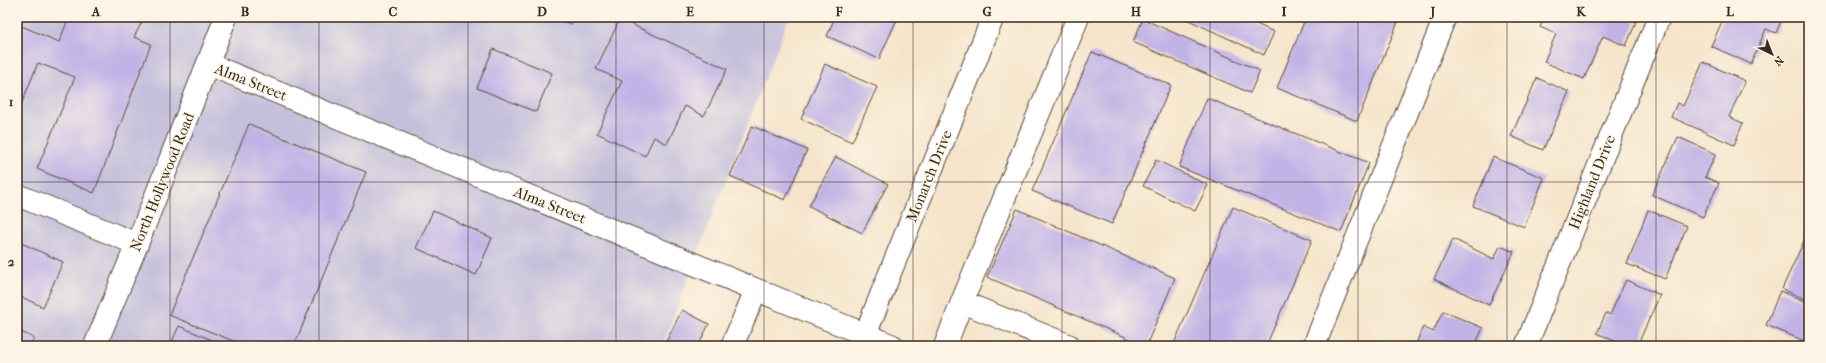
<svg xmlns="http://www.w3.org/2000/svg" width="1826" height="363" font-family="'IM FELL French Canon',serif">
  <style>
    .industrial { fill: #c4c0db }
    .building { fill: #c1b3e6 }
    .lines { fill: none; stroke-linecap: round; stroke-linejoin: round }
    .minor-casing { stroke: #574638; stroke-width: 24 }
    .major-casing { stroke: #574638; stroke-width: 24 }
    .minor { stroke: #fff; stroke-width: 22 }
    .major { stroke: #fff; stroke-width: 22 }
    .grid { fill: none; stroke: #3b2a1e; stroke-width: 1; stroke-opacity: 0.55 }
    .labels { text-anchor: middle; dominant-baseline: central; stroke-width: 3; stroke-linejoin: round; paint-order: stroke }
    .street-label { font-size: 15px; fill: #3b2a1e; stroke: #fcf5e5 }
    .neatline { fill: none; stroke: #3b2a1e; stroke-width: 1.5 }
    .grid-label { font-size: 13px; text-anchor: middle; font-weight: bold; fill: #3b2a1e }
  </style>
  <rect width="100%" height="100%" fill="#fcf5e5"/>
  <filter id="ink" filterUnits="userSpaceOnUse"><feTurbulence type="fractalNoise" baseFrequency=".025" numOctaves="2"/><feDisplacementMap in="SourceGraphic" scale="8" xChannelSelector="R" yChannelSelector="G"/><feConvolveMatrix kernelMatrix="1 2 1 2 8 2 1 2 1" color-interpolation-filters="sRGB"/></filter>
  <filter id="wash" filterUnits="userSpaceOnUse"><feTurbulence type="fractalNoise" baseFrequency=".012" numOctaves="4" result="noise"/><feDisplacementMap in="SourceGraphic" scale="16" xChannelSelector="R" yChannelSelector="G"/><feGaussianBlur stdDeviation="0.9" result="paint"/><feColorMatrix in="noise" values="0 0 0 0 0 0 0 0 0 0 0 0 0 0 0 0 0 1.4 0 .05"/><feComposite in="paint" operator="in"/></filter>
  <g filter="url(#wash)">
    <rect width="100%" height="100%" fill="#f5e4ca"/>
    <polygon class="industrial" points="17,17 789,17 662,346 17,346"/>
    <g id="blocks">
      <g class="building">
        <polygon points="69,17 137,17 143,20 134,37 151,44 94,193 37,169 75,77 38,63 17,115 17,24 59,42"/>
        <polygon points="552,17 574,17 571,24"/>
        <polygon points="835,17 898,17 879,59 827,36"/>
        <polygon points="1182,17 1241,17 1274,32 1264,55"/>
        <polygon points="1306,17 1400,17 1357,121 1277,88"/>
        <polygon points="1545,17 1624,17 1636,22 1626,46 1603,36 1584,79 1544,62 1556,34 1540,27"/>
        <polygon points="1724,17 1783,17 1776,33 1766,29 1751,64 1711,46"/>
        <polygon points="620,19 727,69 704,116 685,106 667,144 654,137 645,156 597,133 622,81 596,69"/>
        <polygon points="1143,19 1260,71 1250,93 1133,42"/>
        <polygon points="493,49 552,73 536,112 477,88"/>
        <polygon points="1092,52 1171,85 1112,224 1032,191"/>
        <polygon points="1703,62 1745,81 1729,117 1743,123 1734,145 1671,117 1677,103 1683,106"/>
        <polygon points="825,64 877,87 852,142 801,119"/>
        <polygon points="1537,78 1569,92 1543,150 1511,136"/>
        <polygon points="1207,98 1369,163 1341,232 1179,167"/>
        <polygon points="249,124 366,172 294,346 246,346 169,315"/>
        <polygon points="752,126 807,150 785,200 730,176"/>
        <polygon points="1678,137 1716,154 1705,177 1719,183 1703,217 1652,195"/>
        <polygon points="836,157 888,184 862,233 809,206"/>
        <polygon points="1493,157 1544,178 1524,227 1473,206"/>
        <polygon points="1156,160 1208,185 1195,211 1143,186"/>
        <polygon points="1233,207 1312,240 1266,346 1173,346"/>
        <polygon points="1017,209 1175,278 1146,346 987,277"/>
        <polygon points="1648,210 1687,226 1665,279 1627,264"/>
        <polygon points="433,211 492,238 476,275 416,248"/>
        <polygon points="1809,230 1809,301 1782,289"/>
        <polygon points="1453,239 1494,259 1500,246 1514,252 1489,305 1434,279"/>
        <polygon points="17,241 63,262 43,307 17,295"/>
        <polygon points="1626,280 1660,295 1637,346 1625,346 1597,333 1606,313 1610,315"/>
        <polygon points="1780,291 1809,303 1809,343 1766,325"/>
        <polygon points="682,310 709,324 698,346 664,346"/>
        <polygon points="1443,311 1483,328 1475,346 1415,346 1423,327 1433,332"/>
        <polygon points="179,326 226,346 170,346"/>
        <polygon points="17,330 34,338 30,346 17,346"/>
      </g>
    </g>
  </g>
  <g filter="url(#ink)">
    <use href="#blocks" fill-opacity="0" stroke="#574638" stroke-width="1"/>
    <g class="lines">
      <g class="minor-casing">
        <g id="minor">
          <polyline points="208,64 893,346"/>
          <polyline points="17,195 137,244"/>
          <polyline points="865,335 993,17"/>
          <polyline points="732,346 756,290"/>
          <polyline points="945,346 962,302"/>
          <polyline points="1070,346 962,302 1078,17"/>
          <polyline points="1314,346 1445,17"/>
          <polyline points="1526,346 1659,17"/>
        </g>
      </g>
      <g class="major-casing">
        <polyline id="major" points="95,346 137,244 226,17"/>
      </g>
      <use href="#minor" class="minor"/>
      <use href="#major" class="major"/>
    </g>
  </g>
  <path class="grid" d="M 170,17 L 170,346M 319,17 L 319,346M 468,17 L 468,346M 616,17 L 616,346M 764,17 L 764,346M 913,17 L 913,346M 1062,17 L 1062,346M 1210,17 L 1210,346M 1358,17 L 1358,346M 1507,17 L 1507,346M 1656,17 L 1656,346M 17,182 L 1809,182"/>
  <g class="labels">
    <g class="street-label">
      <text transform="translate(251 82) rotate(22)">Alma Street</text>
      <text transform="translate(929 176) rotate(-68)">Monarch Drive</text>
      <text transform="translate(162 182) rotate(-68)">North Hollywood Road</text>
      <text transform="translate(1592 182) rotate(-68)">Highland Drive</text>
      <text transform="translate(550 205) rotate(22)">Alma Street</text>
    </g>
  </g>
  <rect width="1826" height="363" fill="none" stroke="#fcf5e5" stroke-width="44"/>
  <g transform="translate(1772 54) rotate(137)" stroke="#fcf5e5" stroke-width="3" paint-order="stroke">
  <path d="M0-3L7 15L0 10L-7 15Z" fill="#3b2a1e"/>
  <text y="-6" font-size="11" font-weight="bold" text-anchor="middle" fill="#3b2a1e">N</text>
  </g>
  <rect x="22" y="22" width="1782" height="319" class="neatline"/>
  <g class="grid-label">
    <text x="96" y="16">A</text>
    <text x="245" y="16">B</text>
    <text x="393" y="16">C</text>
    <text x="542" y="16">D</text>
    <text x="690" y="16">E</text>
    <text x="839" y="16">F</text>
    <text x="987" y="16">G</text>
    <text x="1136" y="16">H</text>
    <text x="1284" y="16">I</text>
    <text x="1433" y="16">J</text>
    <text x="1581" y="16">K</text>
    <text x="1730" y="16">L</text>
    <text x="11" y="106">1</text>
    <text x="11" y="266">2</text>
  </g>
</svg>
